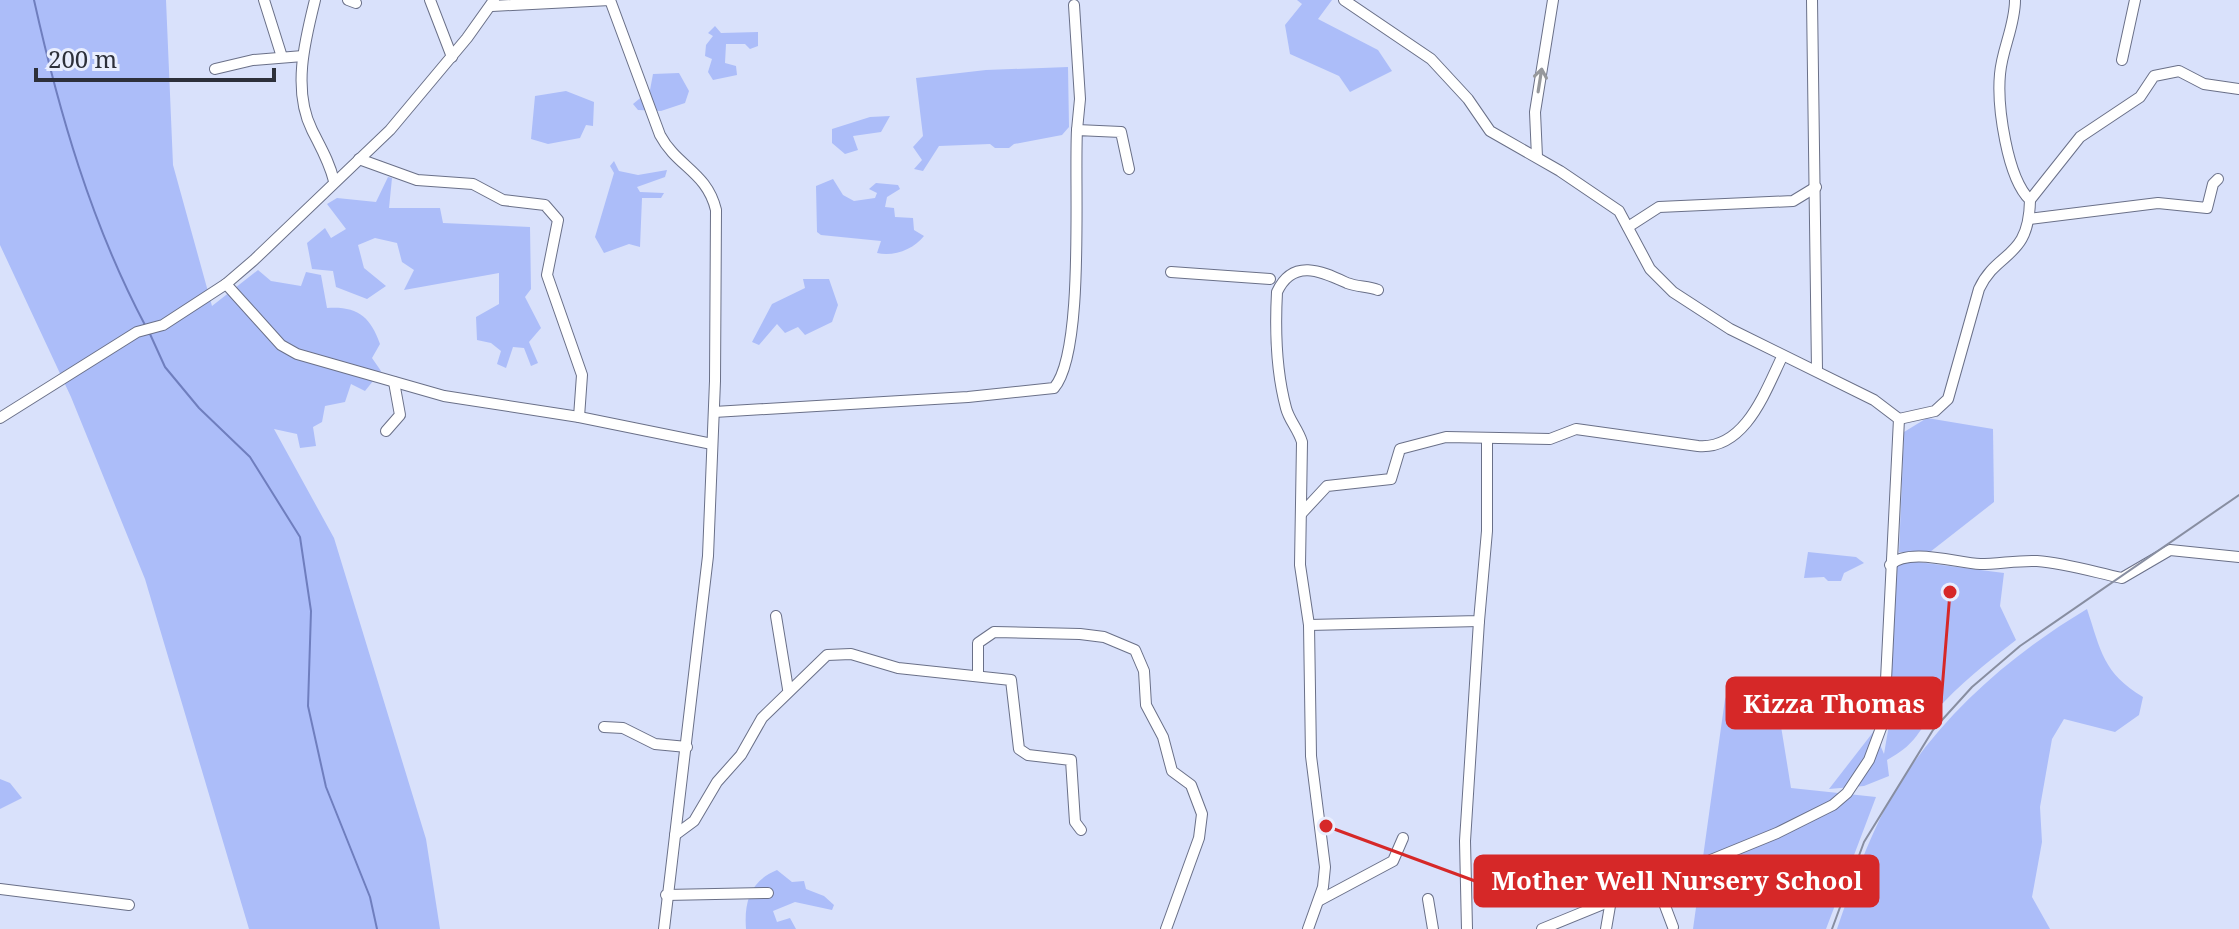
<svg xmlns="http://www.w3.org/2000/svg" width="2239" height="929" font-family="'Noto Serif',serif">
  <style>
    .green { fill: #acbdf9 }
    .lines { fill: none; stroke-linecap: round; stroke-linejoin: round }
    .stream { stroke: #6f7ebe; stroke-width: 2 }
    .street-casing { stroke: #6a7088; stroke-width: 12 }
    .street { stroke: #fff; stroke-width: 10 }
    .rail { stroke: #888ea1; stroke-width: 2 }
    .oneway { stroke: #96989c }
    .leader { fill: none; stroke: #d62828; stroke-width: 3 }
    .callout-dot { fill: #d62828; stroke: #e9eefe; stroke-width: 3 }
    .callout { fill: #d62828; stroke: #d62828; stroke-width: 3 }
    .callout-label { font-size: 26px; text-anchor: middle; font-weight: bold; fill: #fff }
  </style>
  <rect width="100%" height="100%" fill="#d9e1fb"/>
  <g class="green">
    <path d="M 0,0 L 166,0 L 173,165 L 212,306 L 258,270 L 271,281 L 301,286 L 306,272 L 321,275 L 327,308 C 357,306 370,316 380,344 L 372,358 L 381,371 L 365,391 L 351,384 L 345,402 L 325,406 L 322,422 L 313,427 L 316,446 L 300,448 L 297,434 L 274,429 L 334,538 L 426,839 L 440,929 L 249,929 L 145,579 L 71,397 L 0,245 Z"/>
    <polygon points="1297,0 1332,0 1318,19 1378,50 1392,71 1350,92 1339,76 1290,54 1285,25 1302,4"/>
    <polygon points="715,26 721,33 758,32 758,46 750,49 745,44 726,44 725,63 736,66 737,75 713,80 708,72 712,59 705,56 706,45 713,36 708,33"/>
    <polygon points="1068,67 1069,127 1062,135 1014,144 1009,148 995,148 990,144 939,146 923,171 914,169 922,160 913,147 923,136 916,78 986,70"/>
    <polygon points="679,73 689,91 685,103 661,111 638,110 633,104 650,90 653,74"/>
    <polygon points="566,91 594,102 593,126 586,125 580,138 548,144 531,139 535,96"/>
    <polygon points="890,116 881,132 853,136 858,150 845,154 832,143 832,129 870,117"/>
    <polygon points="614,161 619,171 638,175 667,170 665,177 637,187 640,192 664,193 661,198 642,198 640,247 629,244 604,253 595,237 614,173 610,166"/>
    <polygon points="388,177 392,178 389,208 440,208 443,223 530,227 531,289 525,297 541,328 529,342 538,363 531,366 524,348 513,347 506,368 497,364 501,351 491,343 477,340 476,317 499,304 499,273 404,290 414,270 402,262 397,243 375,238 358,245 364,268 386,286 367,299 336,287 333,271 312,269 307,243 325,228 331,238 346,229 327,204 337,198 376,202"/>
    <path d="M 833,179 L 843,195 L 854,201 L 875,198 L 877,193 L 869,189 L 876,183 L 898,185 L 900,189 L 887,197 L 885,207 L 894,208 L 895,217 L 913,218 L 914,230 L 924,236 C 914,249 894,257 877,253 L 881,241 L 821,235 L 817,232 L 816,186 Z"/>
    <polygon points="803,279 829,279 838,305 832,322 805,335 798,327 785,333 777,324 759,345 752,342 772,304 805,288"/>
    <polygon points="1927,418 1993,429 1994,502 1930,552 1899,552 1904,432"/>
    <polygon points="1808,552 1856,557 1864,563 1844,573 1841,581 1828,581 1824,577 1804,578"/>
    <path d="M 1910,561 L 2004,573 L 2000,606 L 2016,640 C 1988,662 1959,684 1935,712 C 1915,735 1916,744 1887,760 L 1889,776 L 1864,786 L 1829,789 L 1874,731 L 1884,754 L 1891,713 L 1893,606 L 1890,569 Z"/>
    <path d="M 2087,609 C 2101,651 2103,673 2143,697 L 2139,715 L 2115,732 L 2064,719 L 2052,739 L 2040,807 L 2042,842 L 2032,897 L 2050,929 L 1837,929 C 1855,877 1875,818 1907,772 C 1954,704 2017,651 2087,609 Z"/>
    <polygon points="1735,681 1774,683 1791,788 1876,797 1826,929 1693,929 1725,699"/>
    <polygon points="0,779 10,783 22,798 0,809"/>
    <path d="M 777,870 L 792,882 L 804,881 L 806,889 L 824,896 L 834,905 L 832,910 L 795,902 L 773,911 L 777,922 L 790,918 L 796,929 L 746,929 C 744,902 750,881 777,870 Z"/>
  </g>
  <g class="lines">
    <g class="stream">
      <path d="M 34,0 C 59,112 91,223 145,325"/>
      <polyline points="150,334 165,367 199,408 250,457 300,537 311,611 308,706 326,787 370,897 377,929"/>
    </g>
    <g class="street-casing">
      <g id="street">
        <polyline points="264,0 282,57"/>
        <path d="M 315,0 C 305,40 292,90 312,130 C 321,148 329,161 334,181"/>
        <polyline points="348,0 356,3"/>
        <polyline points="430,0 452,57"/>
        <path d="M 610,0 L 660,135 C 677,167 707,172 716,210 L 715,381 L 708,556 L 664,929"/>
        <polyline points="1344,0 1431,59 1468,99 1490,131 1560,171 1619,211 1650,269 1673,292 1730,329 1874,400 1899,419 1884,720 1869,760 1847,793 1833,805 1777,833 1542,929"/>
        <polyline points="1812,0 1817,370"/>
        <polyline points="1074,5 1080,99 1077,130"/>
        <polyline points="492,6 610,0"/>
        <polyline points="2122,60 2135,0"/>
        <polyline points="215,69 253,60 303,56"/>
        <polyline points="1537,157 1535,112 1553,0"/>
        <polyline points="359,159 417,180 473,184 503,200 545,205 558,220 547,275 582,375 579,417"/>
        <polyline points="2030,200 2080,137 2140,97 2154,76 2179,71 2204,84 2239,89"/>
        <polyline points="2029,219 2158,203 2207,208 2213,184 2218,179"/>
        <polyline points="1628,227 1659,207 1793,201 1816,187"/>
        <polyline points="1171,272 1270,279"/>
        <polyline points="226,284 281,345 297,354 444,396 579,417 712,444"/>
        <path d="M 714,412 L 968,397 L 1054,388 C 1085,352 1074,183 1077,130 L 1121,132 L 1129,169"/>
        <polyline points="0,418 137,332 163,325 226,284 254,260 390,130 467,38 494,0"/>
        <path d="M 1899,419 L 1935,411 L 1948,399 L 1979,289 C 1997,250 2029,260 2030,200 C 2007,178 1997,106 2000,74 C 2002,49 2015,26 2015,0"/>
        <polyline points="386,431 400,415 394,382"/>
        <path d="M 1301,514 L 1327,486 L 1391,479 L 1400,449 L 1446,437 L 1550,439 L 1576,429 L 1698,446 C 1745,450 1765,392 1782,357"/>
        <path d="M 1890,565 C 1908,547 1957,563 1980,564 C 1999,564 2018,560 2037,561 C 2065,563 2094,572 2122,578 L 2170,550 L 2239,557"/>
        <polyline points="776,616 788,689"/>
        <polyline points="1309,625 1479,621 1487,531 1487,439"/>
        <polyline points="978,676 978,643 994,632 1080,634 1104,637 1135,650 1144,671 1146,705 1163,737 1172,771 1191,785 1202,814 1199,838 1166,929"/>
        <polyline points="604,727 623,728 655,744 687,747"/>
        <polyline points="675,835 694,821 717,782 741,755 762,718 827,655 851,654 898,668 1011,680 1019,749 1028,755 1071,760 1075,822 1081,830"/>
        <polyline points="1656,882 1673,927"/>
        <polyline points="0,889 129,905"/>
        <polyline points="666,895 768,893"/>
        <polyline points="1428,899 1433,929"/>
        <polyline points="1320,900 1393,861 1403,838"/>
        <path d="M 1308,929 L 1323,887 L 1325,867 L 1311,756 L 1309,625 L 1300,565 L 1302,442 C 1298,429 1289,420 1286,408 C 1276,371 1275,329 1277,292 C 1293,257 1323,272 1347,283 C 1357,287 1368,286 1378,290"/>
        <polyline points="1467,929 1465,841 1479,621"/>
        <polyline points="1606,929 1611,900"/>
      </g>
    </g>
    <use href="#street" class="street"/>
    <polyline class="rail" points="1832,929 1864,842 1933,730 1972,687 2020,646 2239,495"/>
  </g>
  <defs><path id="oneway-shaft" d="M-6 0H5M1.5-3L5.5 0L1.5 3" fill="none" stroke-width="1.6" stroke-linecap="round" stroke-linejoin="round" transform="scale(2)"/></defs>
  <use class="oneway" href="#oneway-shaft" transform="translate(1540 80) rotate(-81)"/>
  <path class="leader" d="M1950 592L1941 703M1326 826L1475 881"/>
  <g class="callout-dot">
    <circle cx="1950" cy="592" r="8"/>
    <circle cx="1326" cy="826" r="8"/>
  </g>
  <g class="callout">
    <rect x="1727" y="678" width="214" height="50" rx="8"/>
    <rect x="1475" y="856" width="403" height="50" rx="8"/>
  </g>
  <g class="callout-label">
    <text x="1834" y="713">Kizza Thomas</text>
    <text x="1677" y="890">Mother Well Nursery School</text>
  </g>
  <path d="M36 68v12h238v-12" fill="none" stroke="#2d303a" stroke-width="4"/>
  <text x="48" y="68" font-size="24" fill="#2d303a" stroke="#e9eefe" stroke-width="6" paint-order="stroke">200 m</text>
</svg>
